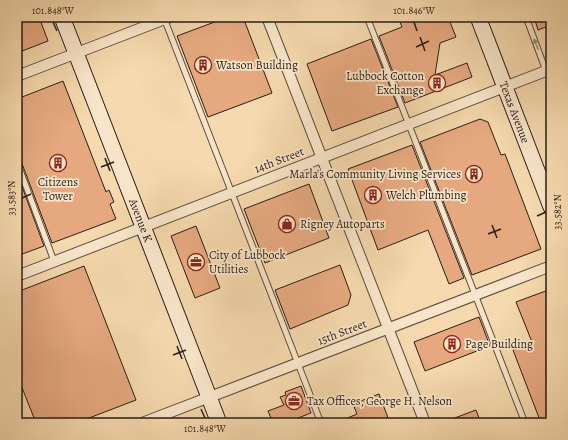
<svg xmlns="http://www.w3.org/2000/svg" width="568" height="440" font-family="Alegreya,serif">
  <style>
    .building { fill: #e6a97f; stroke: #291d18 }
    .lines { fill: none; stroke-linecap: round; stroke-linejoin: round }
    .service-casing { stroke: #5c4c3e; stroke-width: 7 }
    .minor-casing { stroke: #5c4c3e; stroke-width: 12 }
    .secondary-casing { stroke: #291d18; stroke-width: 17 }
    .service { stroke: #f9e6ca; stroke-width: 5 }
    .minor { stroke: #f9e6ca; stroke-width: 10 }
    .secondary { stroke: #f9e6ca; stroke-width: 15 }
    .oneway { fill: #9b8c7a }
    .ticks { fill: none; stroke: #291d18; stroke-width: 1.5 }
    .labels { text-anchor: middle; dominant-baseline: central; stroke-width: 3.5; stroke-linejoin: round; paint-order: stroke }
    .poi-label { font-size: 12px; fill: #291d18; stroke: #f9e6ca; text-anchor: start }
    .street-label { font-size: 12px; fill: #291d18; stroke: #f9e6ca }
    .neatline { fill: none; stroke: #291d18; stroke-width: 1.5 }
    .ticks-label { font-size: 10px; text-anchor: middle; fill: #291d18 }
  </style>
  <rect width="100%" height="100%" fill="#f6d9ae"/>
  <filter id="stains"><feTurbulence type="fractalNoise" baseFrequency=".005" numOctaves="4"/><feColorMatrix values="0 0 0 0 .2 0 0 0 0 .09 0 0 0 0 .02 0 0 0 .5 -.17"/></filter>
  <radialGradient id="worn" r=".72"><stop offset=".6" stop-color="#630" stop-opacity="0"/><stop offset="1" stop-color="#630" stop-opacity=".3"/></radialGradient>
  <g class="building">
    <polygon points="17,17 39,17 48,41 17,53"/>
    <polygon points="228,17 243,17 272,93 208,117 177,36"/>
    <polygon points="398,17 448,17 456,37 440,43 435,75 467,63 472,77 405,103 379,36 402,27"/>
    <polygon points="534,17 551,17 551,25 538,30"/>
    <polygon points="371,39 398,107 332,131 307,64"/>
    <polygon points="63,81 106,192 109,190 114,202 110,204 116,219 52,243 21,161 17,158 17,99"/>
    <polygon points="480,119 488,122 501,155 505,154 541,249 472,275 420,142"/>
    <polygon points="412,145 464,278 449,284 428,230 378,250 348,169"/>
    <polygon points="17,173 44,246 17,256"/>
    <polygon points="309,184 329,238 265,263 244,209"/>
    <polygon points="196,226 220,288 195,298 171,236"/>
    <polygon points="340,265 351,295 348,305 290,329 275,290"/>
    <polygon points="84,266 136,400 76,423 36,423 17,375 17,292"/>
    <polygon points="551,289 551,423 541,423 513,350 532,342 516,302"/>
    <polygon points="479,317 490,346 425,371 414,342"/>
    <polygon points="301,386 311,413 285,423 273,423 268,411 284,405 280,397 286,395 285,392"/>
    <polygon points="379,394 390,423 336,423 357,414 353,404"/>
    <polygon points="476,410 481,423 444,423 444,422"/>
  </g>
  <g class="lines">
    <g class="service-casing">
      <g id="service">
        <polyline points="367,17 525,423"/>
        <polyline points="526,17 546,71"/>
        <polyline points="164,18 321,423"/>
        <polyline points="17,162 54,261"/>
      </g>
    </g>
    <g class="minor-casing">
      <g id="minor">
        <polyline points="267,17 425,423"/>
        <polyline points="17,76 170,17"/>
        <polyline points="17,276 551,69"/>
        <polyline points="142,423 551,266"/>
      </g>
    </g>
    <g class="secondary-casing">
      <g id="secondary">
        <path id="s1" d="M 62,17 L 219,423"/>
        <path id="s2" d="M 478,17 L 551,207"/>
      </g>
    </g>
    <use href="#service" class="service"/>
    <use href="#minor" class="minor"/>
    <use href="#secondary" class="secondary"/>
  </g>
  <defs><path id="oneway-solid" d="M-6-.8H1V-3.2L6.5 0L1 3.2V.8H-6Z"/></defs>
  <use class="oneway" href="#oneway-solid" transform="translate(536 44) rotate(-111)"/>
  <path class="ticks" d="M 53,22 L 57,31M 414,22 L 417,31M 420,37 L 425,51M 416,47 L 429,41M 105,158 L 110,171M 101,167 L 114,162M 22,198 L 31,194M 537,216 L 546,212M 492,225 L 497,238M 488,234 L 501,229M 177,346 L 182,359M 173,355 L 186,350M 201,409 L 205,418"/>
  <defs>
    <g id="building-ring" transform="scale(0.9)"><circle r="9.5" fill="#f9e6ca" stroke="#8f2418" stroke-width="1.5"/><path d="M-4-6H4V6H1V3H-1V6H-4ZM-2.5-4.3h1.7v1.8h-1.7ZM.8-4.3h1.7v1.8H.8ZM-2.5-1h1.7V.8h-1.7ZM.8-1h1.7V.8H.8Z" fill="#8f2418"/></g>
    <g id="shop-ring" transform="scale(0.9)"><circle r="9.5" fill="#f9e6ca" stroke="#8f2418" stroke-width="1.5"/><path d="M-5-2.5h2.3a2.7 3.5 0 0 1 5.4 0H5L5.5 6h-11ZM-1.5-2.5h3a1.5 2.3 0 0 0-3 0Z" fill="#8f2418"/></g>
    <g id="office-ring" transform="scale(0.9)"><circle r="9.5" fill="#f9e6ca" stroke="#8f2418" stroke-width="1.5"/><path d="M-6-3h4V-5.5h4V-3h4V5H-6ZM-1-4.5V-3h2v-1.5ZM-6 0V1H6V0Z" fill="#8f2418"/></g>
  </defs>
  <g fill-rule="evenodd">
    <use href="#building-ring" x="203" y="65"/>
    <use href="#building-ring" x="437" y="83"/>
    <use href="#building-ring" x="58" y="163"/>
    <use href="#building-ring" x="474" y="174"/>
    <use href="#building-ring" x="373" y="195"/>
    <use href="#shop-ring" x="287" y="224"/>
    <use href="#office-ring" x="196" y="262"/>
    <use href="#building-ring" x="452" y="344"/>
    <use href="#office-ring" x="294" y="401"/>
  </g>
  <g class="labels">
    <g class="poi-label">
      <text x="216" y="65">Watson Building</text>
      <text x="424" y="76" text-anchor="end">Lubbock Cotton<tspan x="424" dy="14">Exchange</tspan></text>
      <text x="461" y="174" text-anchor="end">Marla's Community Living Services</text>
      <text x="58" y="182" text-anchor="middle">Citizens<tspan x="58" dy="14">Tower</tspan></text>
      <text x="386" y="195">Welch Plumbing</text>
      <text x="300" y="224">Rigney Autoparts</text>
      <text x="209" y="255">City of Lubbock<tspan x="209" dy="14">Utilities</tspan></text>
      <text x="465" y="344">Page Building</text>
      <text x="307" y="401">Tax Offices, George H. Nelson</text>
    </g>
    <g class="street-label">
      <text stroke="none"><textPath href="#s2" startOffset="102">Texas Avenue</textPath></text>
      <text transform="translate(279 160) rotate(-21)">14th Street</text>
      <text stroke="none"><textPath href="#s1" startOffset="218">Avenue K</textPath></text>
      <text transform="translate(342 332) rotate(-21)">15th Street</text>
    </g>
  </g>
  <rect width="568" height="440" fill="none" stroke="#f6d9ae" stroke-width="44"/>
  <rect x="22" y="22" width="524" height="396" class="neatline"/>
  <g class="ticks-label">
    <text x="53" y="14">101.848°W</text>
    <text x="414" y="14">101.846°W</text>
    <text transform="translate(11 198) rotate(-90)" y="4">33.583°N</text>
    <text transform="translate(557 212) rotate(-90)" y="4">33.582°N</text>
    <text x="205" y="432">101.848°W</text>
  </g>
  <rect width="100%" height="100%" filter="url(#stains)"/>
  <rect width="100%" height="100%" fill="url(#worn)"/>
</svg>
